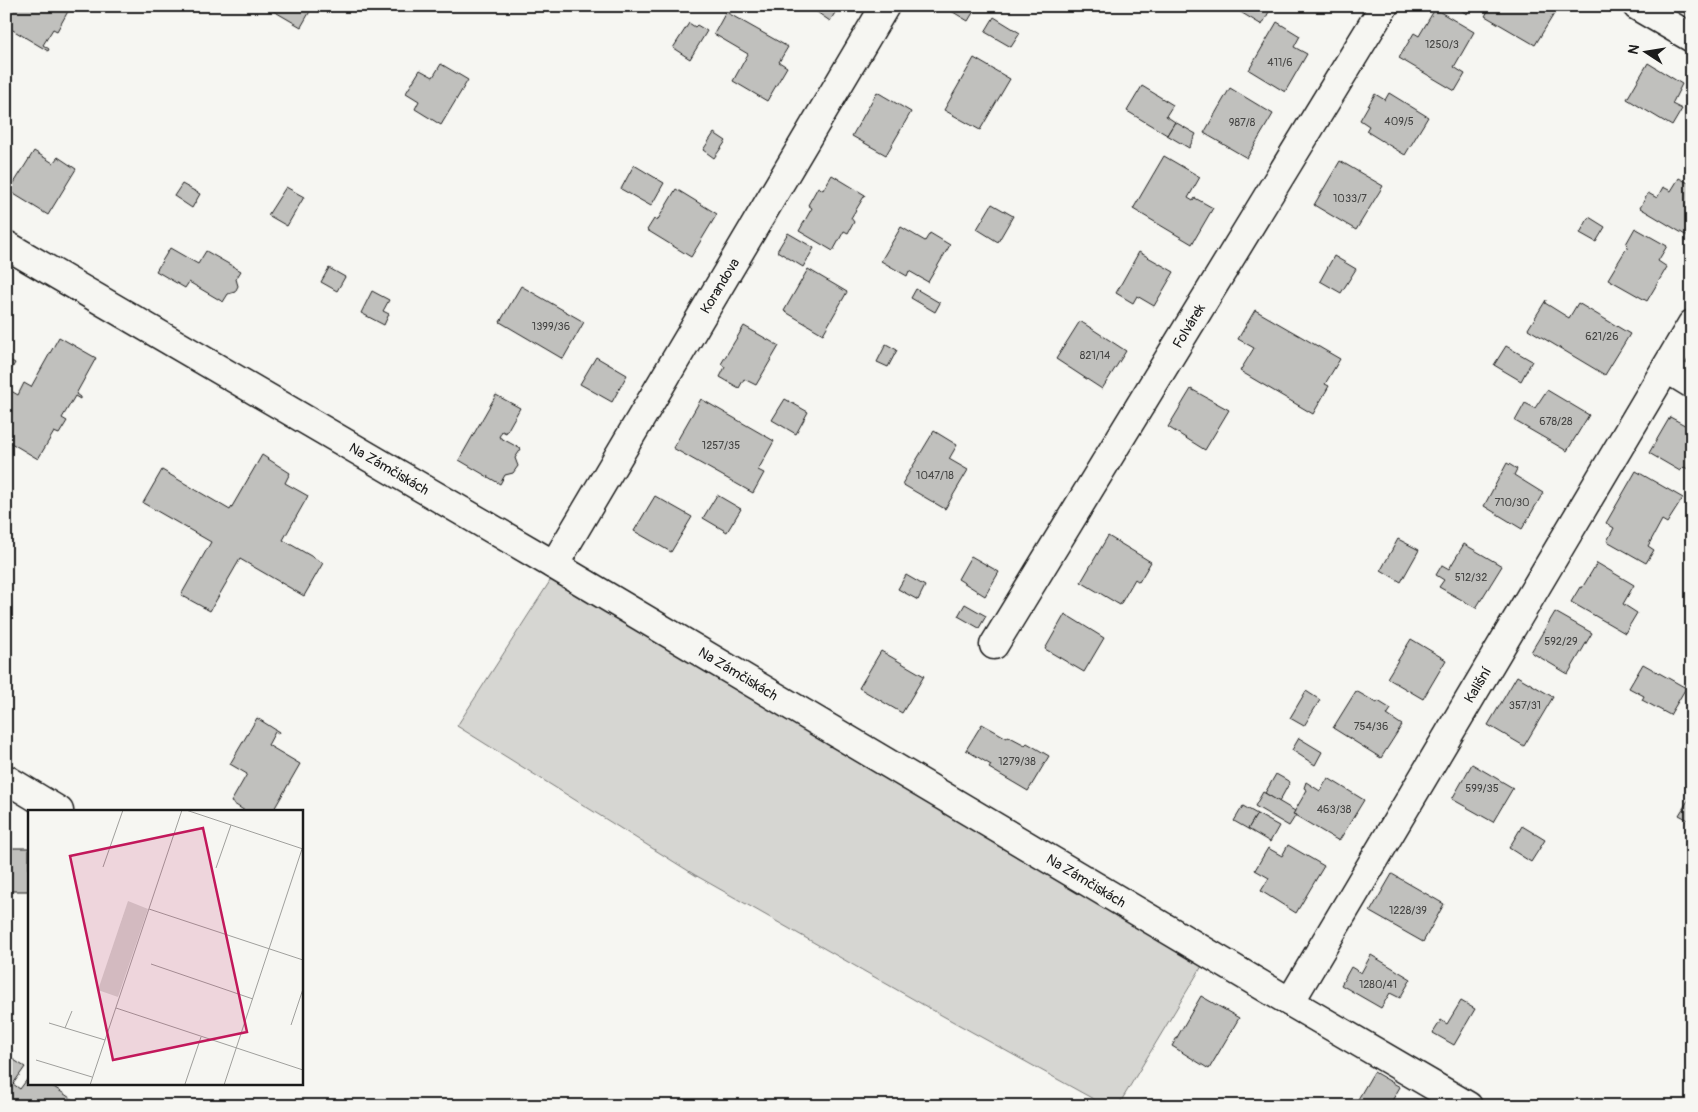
<svg xmlns="http://www.w3.org/2000/svg" width="1698" height="1112" font-family="Pangolin,sans-serif">
  <style>
    .green { fill: #d6d6d2; stroke: #797977 }
    .building { fill: #c0c0bd; stroke: #1c1c1c }
    .lines { fill: none; stroke-linecap: round; stroke-linejoin: round }
    .street-casing { stroke: #1c1c1c; stroke-width: 31 }
    .street { stroke: #f6f6f2; stroke-width: 28 }
    .labels { text-anchor: middle; dominant-baseline: central; stroke-width: 4.5; stroke-linejoin: round; paint-order: stroke }
    .number-label { font-size: 11px; fill: #454544 }
    .street-label { font-size: 14px; fill: #1c1c1c; stroke: #f6f6f2 }
    .inset-road { fill: none; stroke: #9f9f9c; stroke-width: 1 }
    .view { fill: #c2185b; fill-opacity: 0.15; stroke: #c2185b; stroke-width: 2.5 }
    .inset-edge { fill: none; stroke: #1c1c1c; stroke-width: 2.5 }
  </style>
  <rect width="100%" height="100%" fill="#f6f6f2"/>
  <filter id="ink" filterUnits="userSpaceOnUse"><feTurbulence type="fractalNoise" baseFrequency=".02" numOctaves="2"/><feDisplacementMap in="SourceGraphic" scale="10" xChannelSelector="R" yChannelSelector="G"/><feConvolveMatrix kernelMatrix="1 2 1 2 8 2 1 2 1" color-interpolation-filters="sRGB"/></filter>
  <g filter="url(#ink)">
    <polygon class="green" points="552,578 1202,966 1118,1106 1106,1106 943,1016 695,875 457,726"/>
    <g class="building">
      <polygon points="6,6 71,6 57,31 53,29 43,45 49,49 48,51 6,26"/>
      <polygon points="265,6 313,6 301,27"/>
      <polygon points="808,6 839,6 830,21"/>
      <polygon points="943,6 977,6 968,21"/>
      <polygon points="1239,6 1272,6 1262,25 1237,10"/>
      <polygon points="1454,6 1471,6 1467,14"/>
      <polygon points="1491,6 1552,6 1557,9 1535,45 1485,16"/>
      <polygon points="1435,9 1474,32 1454,67 1465,74 1455,91 1399,58 1414,33 1419,36"/>
      <polygon points="726,12 788,47 779,62 787,67 767,101 733,81 748,54 714,34"/>
      <polygon points="994,17 1020,33 1011,47 985,32"/>
      <polygon points="1277,22 1300,36 1294,47 1307,54 1285,92 1249,70"/>
      <polygon points="689,23 695,27 697,25 707,31 690,59 673,48"/>
      <polygon points="974,58 1010,79 980,130 944,110"/>
      <polygon points="1648,63 1682,84 1672,104 1682,109 1672,126 1627,99"/>
      <polygon points="441,64 468,80 441,125 415,109 419,101 406,93 420,70 433,77"/>
      <polygon points="1142,86 1173,105 1166,116 1175,122 1167,135 1127,111"/>
      <polygon points="1230,88 1273,114 1247,158 1204,133"/>
      <polygon points="877,92 911,112 886,155 852,136"/>
      <polygon points="1389,93 1428,117 1405,155 1366,131 1369,126 1360,120 1375,94 1385,100"/>
      <polygon points="1175,122 1196,134 1189,148 1167,135"/>
      <polygon points="714,133 726,141 714,158 703,150"/>
      <polygon points="34,151 53,163 58,157 76,169 48,215 9,191"/>
      <polygon points="1164,156 1200,177 1188,198 1193,201 1195,198 1213,208 1192,244 1133,209"/>
      <polygon points="1340,161 1383,186 1356,230 1314,205"/>
      <polygon points="634,165 664,183 651,206 621,189"/>
      <polygon points="832,175 865,195 851,218 854,222 848,233 844,231 833,251 799,231 812,208 808,205 818,187 823,190"/>
      <polygon points="1679,178 1692,185 1692,239 1640,208 1648,193 1657,198 1663,187 1671,191"/>
      <polygon points="182,184 200,194 192,208 174,196"/>
      <polygon points="286,187 304,197 287,226 268,215"/>
      <polygon points="676,189 717,214 691,257 647,230 654,219 657,221"/>
      <polygon points="992,204 1013,216 998,242 977,229"/>
      <polygon points="1589,217 1605,227 1596,242 1580,233"/>
      <polygon points="901,227 925,241 930,233 950,245 928,282 909,271 907,276 881,261"/>
      <polygon points="1635,228 1667,246 1658,261 1667,267 1647,301 1608,279 1628,246 1626,244"/>
      <polygon points="788,233 814,248 803,267 777,251"/>
      <polygon points="170,248 198,264 206,251 241,271 236,279 238,286 235,292 228,294 223,302 189,282 185,288 156,271"/>
      <polygon points="1139,252 1174,272 1154,306 1137,296 1133,303 1116,293"/>
      <polygon points="1334,256 1356,269 1341,293 1320,281"/>
      <polygon points="329,268 345,277 337,291 321,282"/>
      <polygon points="808,269 847,292 823,334 784,311"/>
      <polygon points="521,286 584,322 563,359 500,322"/>
      <polygon points="916,289 940,303 935,312 911,298"/>
      <polygon points="372,291 389,300 383,311 389,314 384,325 361,313"/>
      <polygon points="1546,300 1545,303 1569,318 1578,303 1630,334 1605,375 1528,329"/>
      <polygon points="1255,310 1340,359 1325,384 1329,386 1313,414 1240,371 1254,348 1238,339"/>
      <polygon points="1080,321 1126,351 1102,389 1056,359"/>
      <polygon points="744,326 779,346 756,385 744,379 739,388 720,377 725,367 721,364"/>
      <polygon points="59,337 96,358 76,394 80,397 80,399 75,396 62,418 67,421 59,434 54,432 38,459 6,440 6,388 18,395 24,383 31,387"/>
      <polygon points="886,344 897,350 888,367 877,362"/>
      <polygon points="1506,346 1532,361 1521,381 1494,365"/>
      <polygon points="596,357 627,375 612,402 580,384"/>
      <polygon points="6,358 15,363 6,379"/>
      <polygon points="1191,389 1229,410 1205,450 1168,427"/>
      <polygon points="1547,390 1589,415 1567,451 1515,421 1525,403 1535,408"/>
      <polygon points="496,395 520,408 506,433 502,431 499,437 521,449 515,458 518,466 513,473 505,475 500,484 459,460"/>
      <polygon points="701,399 774,441 758,470 764,473 753,493 673,448"/>
      <polygon points="785,399 808,412 796,434 772,420"/>
      <polygon points="1670,417 1692,429 1692,467 1690,470 1684,467 1680,471 1649,453"/>
      <polygon points="934,431 957,445 949,459 968,470 945,509 902,484"/>
      <polygon points="262,455 290,473 285,483 308,496 283,540 323,563 304,596 240,559 210,611 181,595 211,542 143,503 162,470 230,510"/>
      <polygon points="1507,463 1517,469 1514,475 1543,493 1522,529 1484,506"/>
      <polygon points="1636,471 1683,498 1667,523 1662,520 1648,546 1654,550 1646,563 1607,541 1614,528 1606,523"/>
      <polygon points="717,495 741,509 727,532 703,518"/>
      <polygon points="655,496 692,517 671,552 634,531"/>
      <polygon points="1108,536 1151,562 1139,582 1135,579 1120,605 1081,582"/>
      <polygon points="1398,539 1419,550 1401,582 1381,570"/>
      <polygon points="1464,544 1502,566 1476,608 1439,587 1444,580 1436,575 1442,565 1449,569"/>
      <polygon points="971,556 999,572 985,596 958,579"/>
      <polygon points="1597,563 1634,585 1623,604 1637,613 1625,633 1571,602 1580,587 1582,588"/>
      <polygon points="906,575 925,586 918,600 898,589"/>
      <polygon points="965,604 986,616 979,628 958,616"/>
      <polygon points="1555,612 1592,633 1568,674 1531,652"/>
      <polygon points="1065,614 1104,638 1084,672 1045,649"/>
      <polygon points="1411,639 1446,660 1423,699 1387,678"/>
      <polygon points="881,651 924,676 902,713 859,688"/>
      <polygon points="1643,664 1686,688 1670,715 1642,700 1644,696 1629,688"/>
      <polygon points="1517,676 1553,697 1524,746 1488,725"/>
      <polygon points="1306,691 1320,700 1304,726 1290,718"/>
      <polygon points="1356,691 1377,703 1378,701 1391,709 1387,715 1402,725 1381,758 1333,728"/>
      <polygon points="257,718 279,732 278,734 275,732 268,745 300,764 273,811 245,811 231,802 247,774 230,764"/>
      <polygon points="982,724 1007,738 1008,736 1025,745 1027,743 1049,756 1028,791 989,768 991,765 966,750"/>
      <polygon points="1299,738 1322,752 1315,765 1292,750"/>
      <polygon points="1472,764 1513,788 1493,822 1452,799"/>
      <polygon points="1276,774 1290,782 1279,802 1265,793"/>
      <polygon points="1328,778 1364,800 1339,841 1293,814 1307,790 1304,788 1306,782 1320,791"/>
      <polygon points="1263,792 1295,811 1293,814 1296,815 1289,826 1255,806"/>
      <polygon points="1692,794 1692,822 1679,815"/>
      <polygon points="1243,806 1257,814 1248,829 1234,821"/>
      <polygon points="1257,814 1279,826 1270,842 1248,829"/>
      <polygon points="1522,826 1545,840 1531,862 1509,848"/>
      <polygon points="1288,845 1324,866 1296,913 1261,891 1269,878 1255,870 1268,848 1282,856"/>
      <rect x="6" y="848" width="23" height="43"/>
      <polygon points="1392,874 1444,904 1423,942 1370,912"/>
      <polygon points="1371,955 1411,979 1400,998 1390,993 1381,1008 1341,985 1351,967 1361,973"/>
      <polygon points="1201,996 1239,1018 1209,1069 1172,1046"/>
      <polygon points="1461,1001 1475,1009 1454,1045 1433,1033 1441,1020 1447,1024"/>
      <polygon points="6,1055 25,1067 13,1084 20,1089 29,1077 29,1083 48,1083 82,1106 6,1106"/>
      <polygon points="1374,1072 1400,1087 1389,1106 1354,1106"/>
    </g>
    <g class="lines">
      <g class="street-casing">
        <g id="street">
          <polyline points="1637,6 1692,38"/>
          <polyline points="6,245 554,565 1290,1002 1468,1106"/>
          <polyline points="1666,368 1692,384"/>
          <polyline points="554,565 885,6"/>
          <polyline points="994,645 1384,6"/>
          <polyline points="6,779 59,811"/>
          <polyline points="1290,1002 1692,324"/>
        </g>
      </g>
      <use href="#street" class="street"/>
    </g>
  </g>
  <g class="labels">
    <g class="number-label">
      <text x="1442" y="44">1250/3</text>
      <text x="1280" y="62">411/6</text>
      <text x="1399" y="121">409/5</text>
      <text x="1242" y="122">987/8</text>
      <text x="1350" y="198">1033/7</text>
      <text x="551" y="326">1399/36</text>
      <text x="1602" y="336">621/26</text>
      <text x="1095" y="355">821/14</text>
      <text x="1556" y="421">678/28</text>
      <text x="721" y="445">1257/35</text>
      <text x="935" y="475">1047/18</text>
      <text x="1512" y="502">710/30</text>
      <text x="1471" y="577">512/32</text>
      <text x="1561" y="641">592/29</text>
      <text x="1525" y="705">357/31</text>
      <text x="1371" y="726">754/36</text>
      <text x="1017" y="761">1279/38</text>
      <text x="1482" y="788">599/35</text>
      <text x="1334" y="809">463/38</text>
      <text x="1408" y="910">1228/39</text>
      <text x="1378" y="984">1280/41</text>
    </g>
    <g class="street-label">
      <text transform="translate(720 286) rotate(-59)">Korandova</text>
      <text transform="translate(1189 326) rotate(-59)">Folvárek</text>
      <text transform="translate(389 469) rotate(30)">Na Zámčiskách</text>
      <text transform="translate(738 674) rotate(31)">Na Zámčiskách</text>
      <text transform="translate(1478 685) rotate(-59)">Kališní</text>
      <text transform="translate(1086 881) rotate(31)">Na Zámčiskách</text>
    </g>
  </g>
  <g transform="translate(28 810)">
    <rect width="275" height="275" fill="#f6f6f2"/>
    <path d="M 100,91 L 120,99 L 90,187 L 70,180 Z" fill="#d6d6d2"/>
    <path class="inset-road" d="M 158,0 L 275,39M 75,57 L 95,0M 188,58 L 203,15M 121,99 L 275,150M 123,154 L 225,189M 88,198 L 275,260M 21,213 L 77,230M 263,215 L 275,179M 37,218 L 44,201M 8,250 L 64,267M 157,274 L 173,227M 62,275 L 154,0M 196,275 L 275,36"/>
    <path class="view" d="M 175,18 L 219,222 L 85,250 L 42,46 Z"/>
    <rect width="275" height="275" class="inset-edge"/>
  </g>
  <rect width="1698" height="1112" fill="none" stroke="#f6f6f2" stroke-width="25"/>
  <rect x="12" y="12" width="1673" height="1087" fill="none" stroke="#1c1c1c" stroke-width="2" filter="url(#ink)"/>
  <g transform="translate(1646 52) rotate(282)" stroke="#f6f6f2" stroke-width="4" paint-order="stroke">
  <path d="M0-4L9 19L0 12L-9 19Z" fill="#1c1c1c"/>
  <text y="-8" font-size="14" font-weight="bold" text-anchor="middle" fill="#1c1c1c">N</text>
  </g>
</svg>
